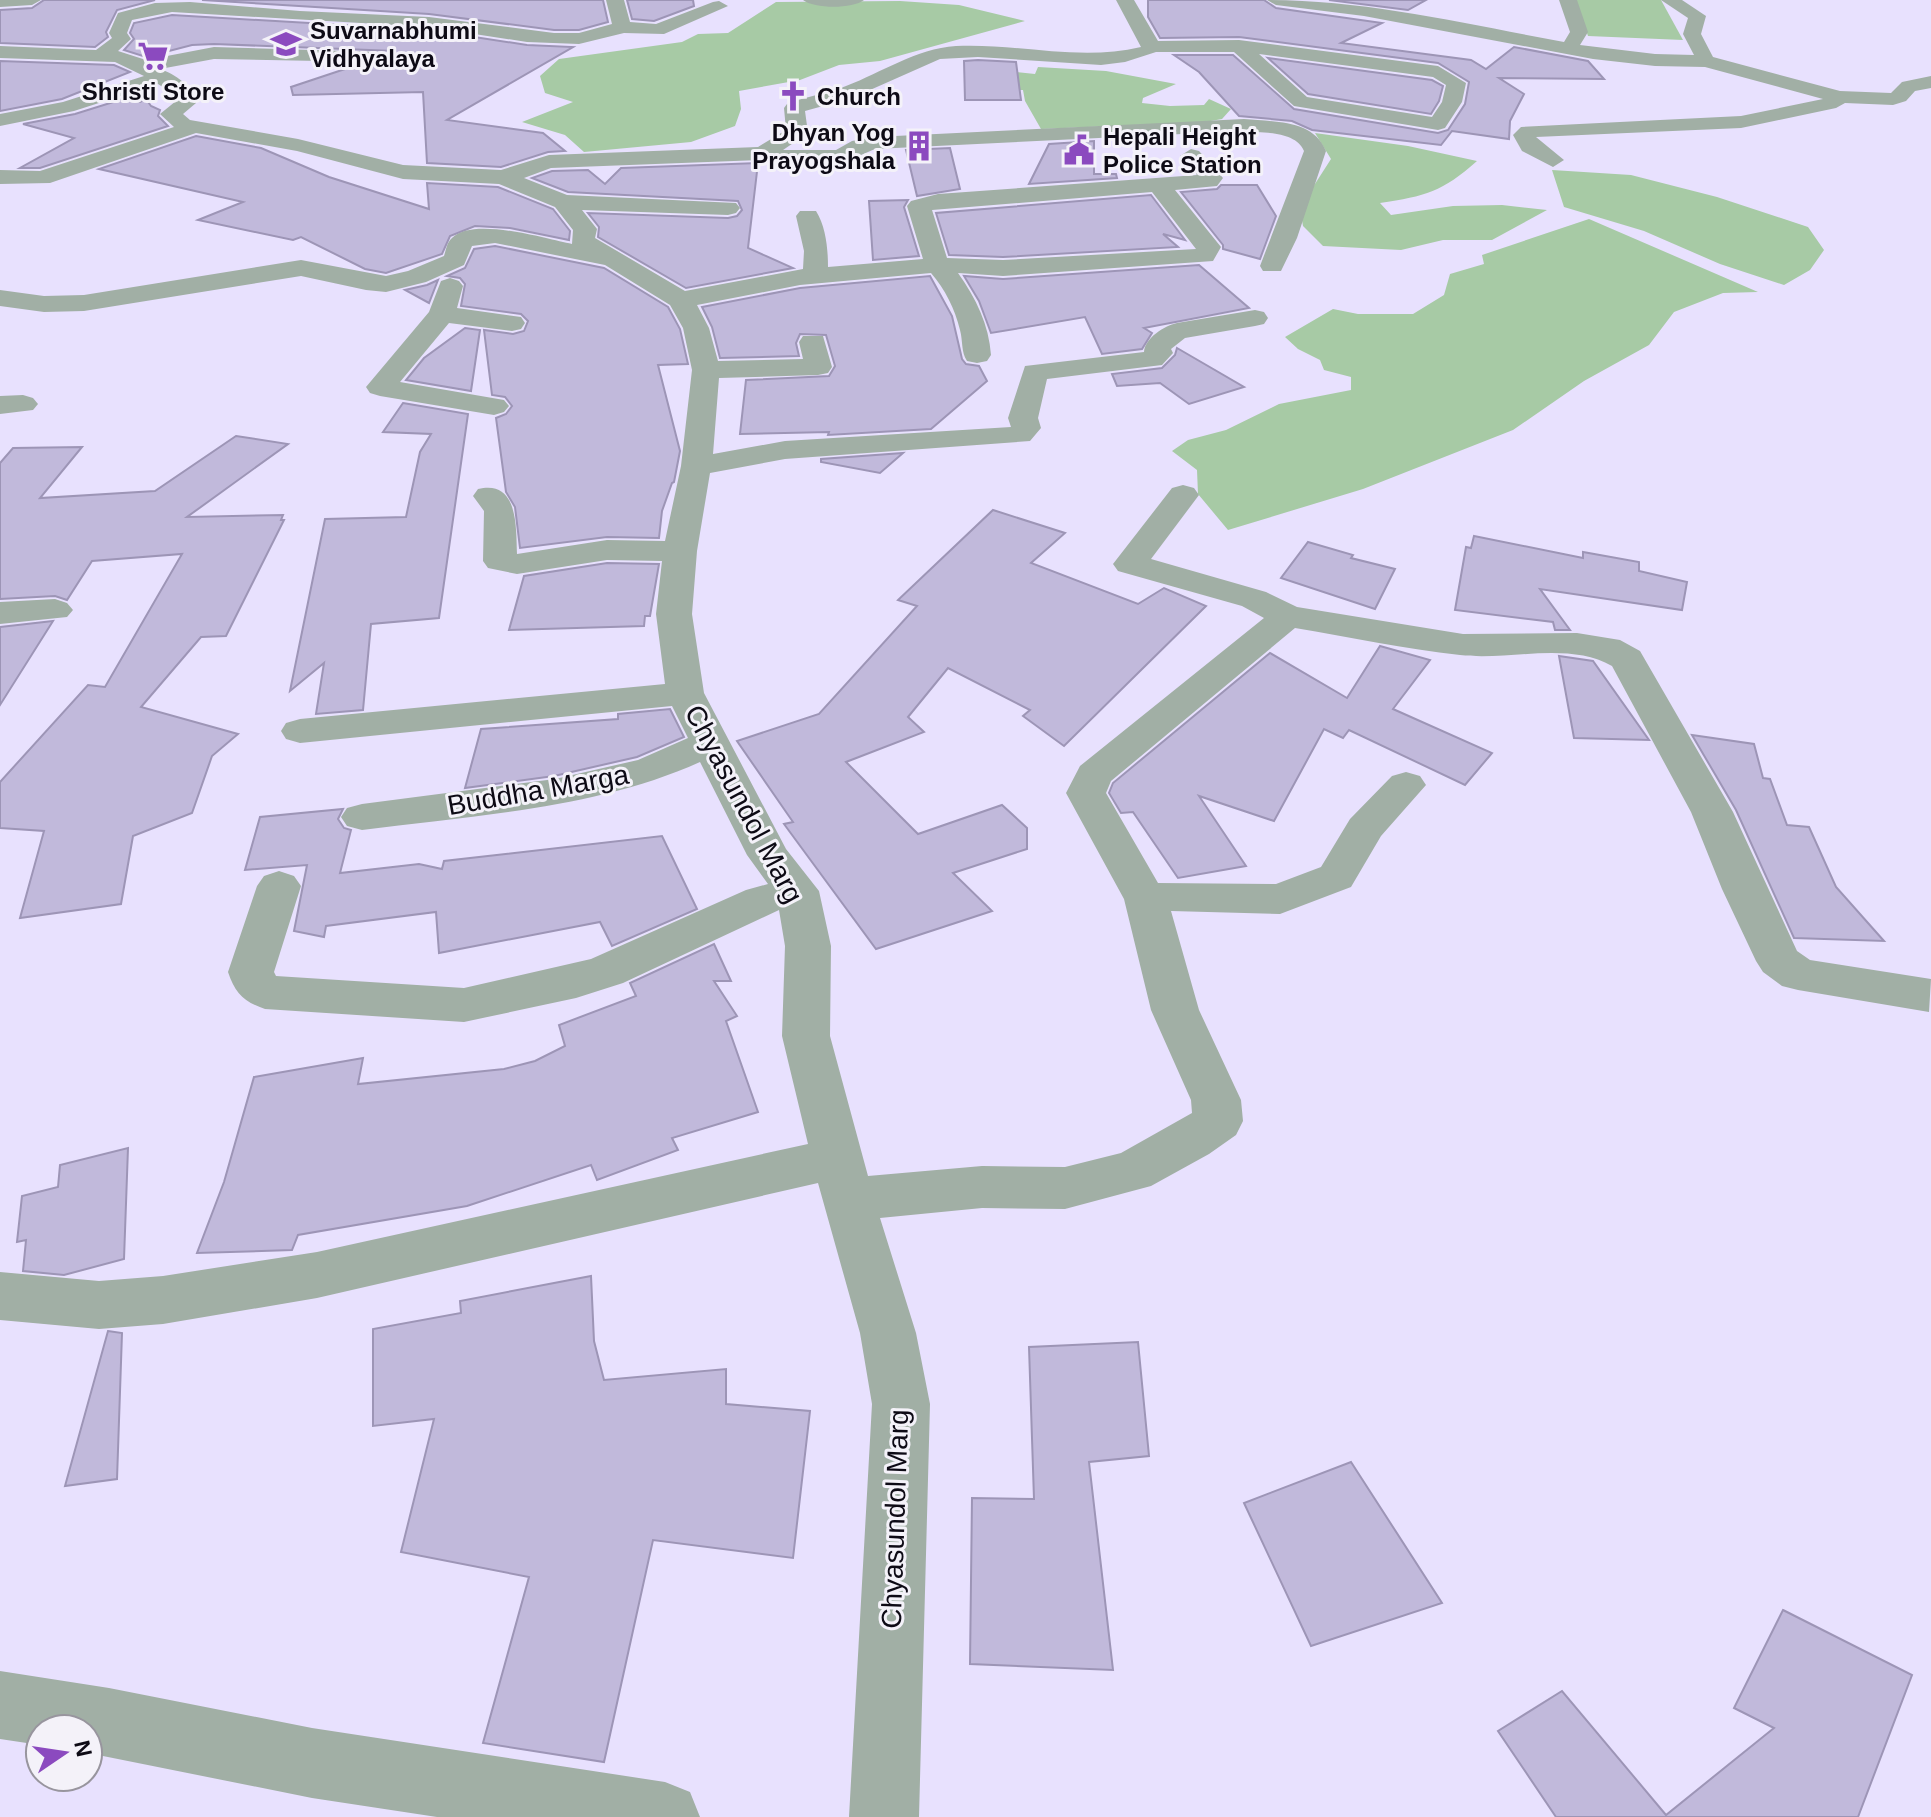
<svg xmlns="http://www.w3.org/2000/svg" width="1931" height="1817" font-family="Arial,sans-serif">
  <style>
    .green { fill: #a7caa5 }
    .building { fill: #c1b9db; stroke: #9d95b6; stroke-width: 2 }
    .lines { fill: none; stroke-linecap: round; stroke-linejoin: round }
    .minor { fill: #a1afa5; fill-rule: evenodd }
    .labels { text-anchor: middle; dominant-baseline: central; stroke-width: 6; stroke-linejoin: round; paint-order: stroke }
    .far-poi-label { font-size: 24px; font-weight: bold; fill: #0d0a15; stroke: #f4f2f9; text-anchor: start }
    .street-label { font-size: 28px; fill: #0d0a15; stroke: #f4f2f9 }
  </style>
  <rect width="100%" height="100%" fill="#e8e1fe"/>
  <g class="green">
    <polygon points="1576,0 1661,0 1683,40 1588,36"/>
    <polygon points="900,1 959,5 1025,21 880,61 839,65 800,80 739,91 741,109 735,126 691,142 584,152 565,135 522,122 573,102 545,93 540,76 559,59 682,42 698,34 728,33 776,2"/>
    <polygon points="1038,67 1106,71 1176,84 1143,98 1142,103 1170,106 1204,105 1209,99 1231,109 1222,119 1205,122 1041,129 1025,101 1023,90 981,90 980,68 1035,74"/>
    <path d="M 1315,133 L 1408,146 L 1477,161 C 1442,192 1426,196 1380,203 L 1391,215 L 1453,206 L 1502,205 L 1547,210 L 1492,240 L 1443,240 L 1401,250 L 1323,246 L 1303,226 L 1299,203 L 1313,187 L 1331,159 Z"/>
    <polygon points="1552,170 1631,175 1717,197 1808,227 1824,250 1810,270 1784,285 1720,264 1644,231 1564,207"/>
    <polygon points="1589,219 1758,292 1723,293 1674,312 1649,345 1584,381 1513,430 1363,489 1228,530 1198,494 1197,470 1172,451 1188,440 1226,430 1279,404 1351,390 1351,377 1324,370 1320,360 1298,349 1285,337 1333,309 1358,314 1413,314 1444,295 1450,274 1484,264 1482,255"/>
  </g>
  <g class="building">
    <polygon points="44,0 155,0 117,10 106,32 108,37 95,47 0,43 0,10 32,8"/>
    <polygon points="202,0 603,0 608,22 579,30 554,30 429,14"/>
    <polygon points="627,0 693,0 694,6 654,21 632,19"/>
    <polygon points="1148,0 1264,0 1276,8 1382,23 1341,43 1471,60 1486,69 1514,47 1588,61 1604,79 1499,78 1524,94 1510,121 1509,139 1452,131 1441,145 1312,130 1292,121 1239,116 1199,72 1174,55 1233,55 1294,109 1438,133 1448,130 1465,104 1469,82 1438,63 1239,37 1160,38 1148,17"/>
    <polygon points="1329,0 1426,0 1408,10"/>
    <polygon points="172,15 429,30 527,45 573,47 447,120 543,133 565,151 548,152 501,167 427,163 423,92 293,95 291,87 357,65 382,63 386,55 395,51 214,44 192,45 146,57 124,50 134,39 130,33 134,23"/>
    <polygon points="1268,58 1432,80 1443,86 1439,101 1431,114 1308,94"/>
    <polygon points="978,60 1016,62 1021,100 965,100 964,61"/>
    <polygon points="0,61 114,65 130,72 62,99 0,111"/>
    <polygon points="126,98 140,102 146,99 151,106 160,110 158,116 168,126 40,168 20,168 74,138 23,124 75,114"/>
    <polygon points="196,136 261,148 329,177 429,209 427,183 498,187 553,209 570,231 569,240 510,228 475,226 450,236 442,254 386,273 365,269 301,237 293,240 198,220 243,202 99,169"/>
    <polygon points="1094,141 1094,174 1116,174 1117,178 1029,184 1049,144"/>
    <polygon points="950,148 960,189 917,196 906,150"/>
    <polygon points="758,163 748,248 793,268 686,288 598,237 599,227 588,213 728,218 737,216 742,210 738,201 568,192 532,178 552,171 588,170 605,184 621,168"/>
    <polygon points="1221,185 1257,185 1276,216 1260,259 1223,249 1223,245 1181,192 1217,189"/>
    <polygon points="1151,195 1185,240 1163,234 1178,247 1003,257 949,255 936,213"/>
    <polygon points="908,200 904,207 919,256 873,260 869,201"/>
    <polygon points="495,246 604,268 668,307 680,329 688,364 658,365 680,451 674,482 672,483 662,511 659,538 607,537 520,548 515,507 506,492 496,418 506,414 512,406 505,397 492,395 484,330 513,334 524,331 528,321 521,314 461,306 465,284 460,278 447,276 465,268 474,249"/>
    <polygon points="1199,265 1249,308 1144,328 1152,333 1142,349 1102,354 1085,317 991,333 979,301 964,276 1003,279"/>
    <polygon points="930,276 952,316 962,359 966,364 979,366 987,381 931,429 828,435 829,432 740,434 746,380 829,376 835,366 826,335 800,334 796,343 799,356 720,358 712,327 702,307 800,288"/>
    <polygon points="438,280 429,303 405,290 427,285"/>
    <polygon points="465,328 480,330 471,391 406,380 424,358"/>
    <polygon points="1177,348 1244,387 1189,404 1160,383 1117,386 1112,374 1162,368 1175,355"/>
    <polygon points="403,403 468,414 439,618 371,624 363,710 316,714 324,663 290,691 325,519 406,517 420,452 431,434 383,432"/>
    <polygon points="236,436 288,444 187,517 283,515 281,520 284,520 226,636 201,637 141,707 238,734 212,756 192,813 133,836 121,904 20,918 44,831 0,828 0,782 88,685 105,687 182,554 92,561 67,600 55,596 0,599 0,463 13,448 82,447 40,498 155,491"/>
    <polygon points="903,453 880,473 821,462 821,459"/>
    <polygon points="993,510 1065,533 1031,563 1138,604 1164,588 1206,606 1064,746 1023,716 1030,710 948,668 908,717 924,732 846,762 918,834 1002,805 1027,828 1027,849 953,873 992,911 876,949 784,824 793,822 737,741 819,714 917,606 898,600"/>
    <polygon points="1474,536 1583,558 1583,552 1639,562 1639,571 1687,582 1682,610 1540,589 1570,630 1555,630 1553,622 1455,610 1466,547 1471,548"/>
    <polygon points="1308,542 1353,555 1351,558 1395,569 1375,609 1281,578"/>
    <polygon points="607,563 659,564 650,616 645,616 644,626 509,630 524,576"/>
    <polygon points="53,621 0,705 0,627"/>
    <polygon points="1380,646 1430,660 1393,709 1492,753 1465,785 1349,730 1343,738 1324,729 1274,821 1199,796 1246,866 1178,878 1133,812 1121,813 1109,793 1113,783 1270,653 1347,698"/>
    <polygon points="1559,656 1593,661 1649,740 1574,738"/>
    <polygon points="670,709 684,737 637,757 554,776 465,788 481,729 618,719 618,714"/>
    <polygon points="1692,735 1754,744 1763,778 1770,779 1787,825 1809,827 1836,887 1884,941 1794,938 1736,810"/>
    <polygon points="343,809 338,819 344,828 351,830 340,873 419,864 442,869 444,861 662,836 697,909 612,946 600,922 439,953 436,912 326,926 324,937 294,931 307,865 245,870 260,817"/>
    <polygon points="714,944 731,981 714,981 737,1016 726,1021 758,1112 672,1138 678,1150 597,1180 591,1165 467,1206 298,1235 292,1250 197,1253 224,1182 254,1077 363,1058 358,1084 504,1069 535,1061 565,1046 559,1025 636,996 630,983"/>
    <polygon points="128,1148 124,1259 64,1275 23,1271 26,1240 17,1242 22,1196 58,1187 60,1165"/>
    <polygon points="591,1276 594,1341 604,1380 726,1369 726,1404 810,1411 793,1558 653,1540 604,1762 483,1743 529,1577 401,1552 434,1419 373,1426 373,1329 461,1313 460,1301"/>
    <polygon points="108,1331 122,1333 117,1479 65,1486"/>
    <polygon points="1138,1342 1149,1456 1089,1462 1113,1670 970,1664 972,1498 1034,1499 1029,1347"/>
    <polygon points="1351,1462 1442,1603 1311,1646 1244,1503"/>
    <polygon points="1783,1610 1912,1675 1858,1817 1556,1817 1498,1731 1562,1691 1666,1815 1774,1728 1734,1708"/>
  </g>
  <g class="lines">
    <g class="minor">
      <polygon points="0,0 41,0 32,5 0,7"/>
      <path d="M 606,0 L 624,0 L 630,22 L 656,24 L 713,2 L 719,1 L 728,6 L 664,34 L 624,33 L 579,44 L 527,42 L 429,27 L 172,12 L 132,20 L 127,33 L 131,39 L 118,51 L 146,60 L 214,47 L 381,52 L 383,56 L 381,60 L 374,62 L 214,59 L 160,69 C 175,74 193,86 196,103 L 183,114 L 190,120 L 298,139 L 403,165 L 501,170 L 549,155 L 758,147 L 786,130 L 784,108 L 787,104 C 806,96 827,94 846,86 C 883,72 915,49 956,46 C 1018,43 1079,62 1141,47 L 1116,0 L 1134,0 L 1158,41 L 1239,40 L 1438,66 L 1466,83 L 1462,102 L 1445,128 L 1438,130 L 1294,106 L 1234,52 L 1156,52 L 1125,62 L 1101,65 L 978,57 L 940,59 L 852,98 L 805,111 L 808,133 L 783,150 L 836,150 L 852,141 L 875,137 L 1244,119 C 1274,122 1313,119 1326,151 L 1297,238 L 1281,271 L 1263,271 L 1260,266 L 1304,151 C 1296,131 1262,133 1244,131 L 875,149 L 840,164 L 773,164 L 760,160 L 551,168 L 524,178 L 567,195 L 736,203 L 740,208 L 736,213 L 728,215 L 582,210 L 597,229 L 595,238 L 685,291 L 803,269 L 804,251 L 796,216 L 800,211 L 816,211 C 826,227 828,249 828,267 L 923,259 L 907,206 L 911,201 L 938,194 L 1197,175 L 1180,156 L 1191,149 L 1199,151 L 1223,178 L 1217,186 L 1175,190 L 1221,247 L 1213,261 L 1003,276 L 958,273 C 976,298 989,325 991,355 L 987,361 L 977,363 L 967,361 C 961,352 963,341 960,330 C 955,309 945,289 931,273 L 800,285 L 697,305 L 709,328 L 718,361 L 803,359 L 799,342 L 803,336 L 823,336 L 832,367 L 828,373 L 818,375 L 719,378 L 713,454 L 785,441 L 1011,427 L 1008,418 L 1025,366 L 1144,352 C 1145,338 1164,326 1177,323 L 1255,310 L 1264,312 L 1268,318 L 1264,324 L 1255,326 L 1185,338 L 1171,349 L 1173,353 L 1162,365 L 1047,379 L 1038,418 L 1041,428 L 1030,441 L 785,459 L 710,473 L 697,551 L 692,614 L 704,693 L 786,849 L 819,891 L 831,946 L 830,1036 L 868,1176 L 982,1166 L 1065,1167 L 1121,1153 L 1192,1113 L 1191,1100 L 1151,1010 L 1124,899 L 1066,793 L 1080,766 L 1264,618 L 1242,606 L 1118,571 L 1113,564 L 1172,488 L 1183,485 L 1194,488 L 1199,495 L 1151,559 L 1266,592 L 1297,607 L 1463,634 L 1577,633 L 1620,640 L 1640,651 L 1733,812 L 1797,951 L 1810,960 L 1931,979 L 1929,1012 L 1798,990 L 1782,986 L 1763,972 L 1756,961 L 1722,889 L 1691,812 L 1612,666 C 1568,641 1509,661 1460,655 C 1405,649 1350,637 1295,628 L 1111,781 L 1106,793 L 1158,883 L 1276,884 L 1321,867 L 1350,819 L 1392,776 L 1406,772 L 1420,776 L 1426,785 L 1381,836 L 1351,887 L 1280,914 L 1171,911 L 1199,1010 L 1241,1100 L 1243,1121 L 1236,1135 L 1209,1154 L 1151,1186 L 1065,1209 L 982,1208 L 880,1218 L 916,1333 L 930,1404 L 919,1817 L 849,1817 L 872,1404 L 860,1333 L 818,1183 L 317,1298 L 163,1324 L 99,1329 L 0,1320 L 0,1272 L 99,1281 L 163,1276 L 317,1252 L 808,1144 L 782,1036 L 785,946 L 779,910 L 623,983 L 576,998 L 464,1022 L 265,1009 C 244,1002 235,993 228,972 L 257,886 L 264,876 L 279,871 L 294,876 L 301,886 L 274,972 L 276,976 L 464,988 L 591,959 L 746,890 L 768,884 L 747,855 L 700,762 C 596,809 475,815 362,830 L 347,826 L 341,817 L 347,808 L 362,804 L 555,779 L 638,760 L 688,738 L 672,706 L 300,743 L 286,739 L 281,731 L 286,723 L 300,719 L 665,684 L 656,614 L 662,561 L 607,560 L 517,574 L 488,568 L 483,561 L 484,511 L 473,496 L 478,489 C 518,479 516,526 517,554 L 607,540 L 665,541 L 681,466 L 692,370 L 683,328 L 670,305 L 605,265 L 495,243 L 472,246 L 464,265 L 426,282 L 386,292 L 366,290 L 301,276 L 84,311 L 44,312 L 0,306 L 0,290 L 44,296 L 84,295 L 301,260 L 386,276 L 408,271 L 444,256 C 446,250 447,242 452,238 C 473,216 545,239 572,244 L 573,230 L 555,207 L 499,184 L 403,179 L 297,151 L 196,133 L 50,183 L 0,184 L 0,170 L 40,171 L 174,127 L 160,114 L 176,101 L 175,95 L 158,84 L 74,111 L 0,126 L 0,114 L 63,102 L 144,76 L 115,62 L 0,58 L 0,46 L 96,50 L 112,38 L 109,33 L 118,13 L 155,3 L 190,2 L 300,11 L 429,17 L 554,33 L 579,33 L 612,24 ZM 1259,54 L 1433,77 L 1446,85 L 1442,102 L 1432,117 L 1307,97 ZM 1152,192 L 1196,249 L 1003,260 L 947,258 L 932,210 Z"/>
      <path d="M 803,0 L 864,0 C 853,9 814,9 803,0 Z"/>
      <path d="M 1267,0 C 1367,0 1466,24 1564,42 L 1570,32 L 1559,0 L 1577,0 L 1588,32 L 1580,45 L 1655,54 L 1694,55 L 1683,34 L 1688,18 L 1661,0 L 1682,0 L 1706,16 L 1701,34 L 1713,57 L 1840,91 L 1891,93 L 1902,82 L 1931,76 L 1931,88 L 1915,91 L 1906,101 L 1893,105 L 1845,103 L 1836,108 L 1741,128 L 1536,137 L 1564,160 L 1553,167 L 1522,151 L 1513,135 L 1521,127 L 1741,116 L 1823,99 L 1705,67 L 1655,66 L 1593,59 L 1364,16 L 1276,5 Z"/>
      <polygon points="450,278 459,281 463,286 457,308 521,317 525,323 521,329 512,331 449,323 400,382 504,400 509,406 504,412 494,415 380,396 370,393 366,387 429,312 441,281"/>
      <polygon points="23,395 33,398 38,404 33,410 0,414 0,396"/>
      <polygon points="55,599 67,603 73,610 67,617 0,624 0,602"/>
      <polygon points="0,1671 109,1688 312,1728 665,1782 690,1792 700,1817 437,1817 312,1798 88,1753 88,1729 40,1729 40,1745 0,1739"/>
    </g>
  </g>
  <defs>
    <g id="school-bare" transform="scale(2.4)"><path d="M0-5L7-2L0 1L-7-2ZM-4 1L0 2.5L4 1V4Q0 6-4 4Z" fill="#8b4abf" stroke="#f4f2f9" stroke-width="2.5" paint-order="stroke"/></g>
    <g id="supermarket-bare" transform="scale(2.4)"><path d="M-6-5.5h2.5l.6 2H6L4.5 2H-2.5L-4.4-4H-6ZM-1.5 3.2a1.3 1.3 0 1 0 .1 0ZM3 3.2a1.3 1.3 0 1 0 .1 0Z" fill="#8b4abf" stroke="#f4f2f9" stroke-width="2.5" paint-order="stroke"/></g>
    <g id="church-bare" transform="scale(2.4)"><path d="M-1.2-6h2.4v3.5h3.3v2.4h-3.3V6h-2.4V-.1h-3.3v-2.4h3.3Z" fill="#8b4abf" stroke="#f4f2f9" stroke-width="2.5" paint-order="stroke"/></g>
    <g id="building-bare" transform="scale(2.4)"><path d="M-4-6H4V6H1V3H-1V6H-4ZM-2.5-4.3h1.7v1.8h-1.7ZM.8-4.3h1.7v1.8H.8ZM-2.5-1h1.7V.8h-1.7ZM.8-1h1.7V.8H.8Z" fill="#8b4abf" stroke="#f4f2f9" stroke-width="2.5" paint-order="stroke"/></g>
    <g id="civic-bare" transform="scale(2.4)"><path d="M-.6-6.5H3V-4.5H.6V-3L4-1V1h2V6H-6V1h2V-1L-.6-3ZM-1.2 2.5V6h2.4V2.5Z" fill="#8b4abf" stroke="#f4f2f9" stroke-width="2.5" paint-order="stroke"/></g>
  </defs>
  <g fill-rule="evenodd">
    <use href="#school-bare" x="286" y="44"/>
    <use href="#supermarket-bare" x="153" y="56"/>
    <use href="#church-bare" x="793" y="96"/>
    <use href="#building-bare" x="919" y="146"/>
    <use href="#civic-bare" x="1079" y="150"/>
  </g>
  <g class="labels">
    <g class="far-poi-label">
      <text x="310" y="30">Suvarnabhumi<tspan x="310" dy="28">Vidhyalaya</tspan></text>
      <text x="153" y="91" text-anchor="middle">Shristi Store</text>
      <text x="817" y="96">Church</text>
      <text x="895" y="132" text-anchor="end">Dhyan Yog<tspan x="895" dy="28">Prayogshala</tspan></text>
      <text x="1103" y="136">Hepali Height<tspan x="1103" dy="28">Police Station</tspan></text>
    </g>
    <g class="street-label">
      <text transform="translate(538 790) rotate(-10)">Buddha Marga</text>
      <text transform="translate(744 804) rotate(62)">Chyasundol Marg</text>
      <text transform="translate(895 1519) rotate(-88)">Chyasundol Marg</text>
    </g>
  </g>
  <g transform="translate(64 1753) rotate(77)"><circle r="38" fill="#f4f2f9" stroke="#98959e" stroke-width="2"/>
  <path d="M0-6L14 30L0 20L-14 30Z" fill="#8b4abf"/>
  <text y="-12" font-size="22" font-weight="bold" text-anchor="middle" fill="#0d0a15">N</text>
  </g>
</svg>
